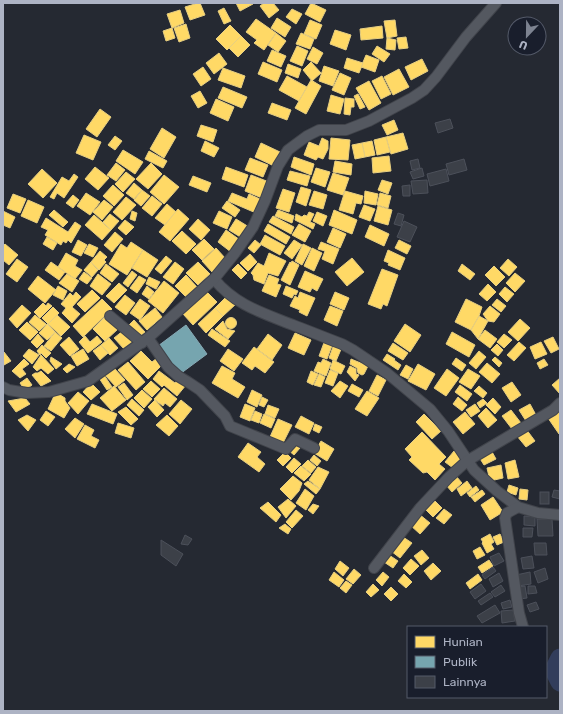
<svg xmlns="http://www.w3.org/2000/svg" width="563" height="714" font-family="Rubik,sans-serif">
  <style>
    .homes { fill: #ffd966; stroke: #e6ce82 }
    .public { fill: #76a5af; stroke: #86a9b5 }
    .lines { fill: none; stroke-linecap: round; stroke-linejoin: round }
    .river { stroke: #323d5b; stroke-width: 19 }
    .building { fill: #3c4048; stroke: #4c505a }
    .street-casing { stroke: #41444b; stroke-width: 12 }
    .street { stroke: #545860; stroke-width: 10 }
  </style>
  <rect width="100%" height="100%" fill="#252932"/>
  <g class="homes">
    <polygon points="198,3 200,3 205,15 190,20 185,7"/>
    <polygon points="236,3 252,3 253,4 240,11"/>
    <polygon points="264,3 273,3 279,10 269,18 260,6"/>
    <polygon points="311,3 326,10 320,22 305,14"/>
    <polygon points="224,8 231,21 224,24 218,11"/>
    <polygon points="292,9 302,14 296,24 286,17"/>
    <polygon points="180,10 184,23 172,28 167,14"/>
    <polygon points="277,18 291,27 285,37 271,28"/>
    <polygon points="256,19 276,33 264,50 254,43 257,40 246,32"/>
    <polygon points="310,20 322,25 316,39 304,34"/>
    <polygon points="395,20 397,36 387,38 384,21"/>
    <polygon points="186,24 190,38 179,42 174,28"/>
    <polygon points="230,25 241,36 227,50 216,39"/>
    <polygon points="382,26 383,38 361,40 360,29"/>
    <polygon points="172,28 175,38 166,41 163,31"/>
    <polygon points="335,30 351,35 346,50 330,44"/>
    <polygon points="276,33 286,41 278,52 268,45"/>
    <polygon points="301,33 314,39 310,49 296,44"/>
    <polygon points="241,36 250,45 238,57 229,48"/>
    <polygon points="406,37 408,48 399,49 397,38"/>
    <polygon points="387,38 396,40 395,50 386,49"/>
    <polygon points="297,46 308,51 302,66 290,61"/>
    <polygon points="377,46 390,54 384,62 372,54"/>
    <polygon points="313,47 323,53 317,64 307,59"/>
    <polygon points="272,50 286,56 281,67 267,61"/>
    <polygon points="219,53 227,64 214,74 206,63"/>
    <polygon points="366,55 379,60 375,72 361,67"/>
    <polygon points="347,58 363,63 359,73 344,68"/>
    <polygon points="422,59 428,71 411,80 405,67"/>
    <polygon points="263,62 282,70 277,82 258,74"/>
    <polygon points="311,62 321,73 312,81 303,70"/>
    <polygon points="288,64 301,69 298,78 285,73"/>
    <polygon points="324,66 339,71 333,86 319,81"/>
    <polygon points="203,67 211,79 201,86 193,74"/>
    <polygon points="223,68 245,76 241,88 218,80"/>
    <polygon points="399,69 409,87 393,95 384,77"/>
    <polygon points="340,73 351,78 344,95 332,90"/>
    <polygon points="287,76 307,87 299,101 279,90"/>
    <polygon points="382,76 391,94 381,99 372,81"/>
    <polygon points="311,80 321,86 306,114 295,108"/>
    <polygon points="369,81 381,103 369,110 356,88"/>
    <polygon points="223,87 247,97 242,108 218,98"/>
    <polygon points="200,91 207,103 198,108 191,96"/>
    <polygon points="358,94 365,107 360,109 354,96"/>
    <polygon points="331,95 344,99 340,114 327,111"/>
    <polygon points="345,98 354,99 354,107 351,107 350,115 344,114"/>
    <polygon points="216,99 234,107 228,121 210,113"/>
    <polygon points="272,103 291,110 287,120 268,113"/>
    <polygon points="100,109 111,117 97,137 86,129"/>
    <polygon points="394,120 398,130 387,135 382,125"/>
    <polygon points="201,125 217,130 213,142 197,136"/>
    <polygon points="162,128 176,137 164,158 150,149"/>
    <polygon points="403,133 408,149 391,154 386,137"/>
    <polygon points="84,135 101,142 93,160 76,153"/>
    <polygon points="115,136 122,141 115,150 108,145"/>
    <polygon points="386,137 390,152 377,155 374,140"/>
    <polygon points="322,138 328,141 328,149 323,159 318,157 316,160 304,155 309,142 319,146"/>
    <polygon points="331,138 350,140 348,160 329,159"/>
    <polygon points="205,141 219,148 214,157 201,151"/>
    <polygon points="372,141 375,155 365,157 362,143"/>
    <polygon points="261,143 280,152 274,166 255,157"/>
    <polygon points="362,143 365,157 355,159 352,145"/>
    <polygon points="123,150 143,162 135,174 116,161"/>
    <polygon points="149,151 167,161 163,168 145,159"/>
    <polygon points="389,156 391,171 373,173 372,158"/>
    <polygon points="294,157 314,164 311,175 291,167"/>
    <polygon points="250,158 268,165 263,177 245,170"/>
    <polygon points="335,161 352,164 351,175 333,172"/>
    <polygon points="116,163 125,170 116,181 107,175"/>
    <polygon points="151,163 162,174 148,189 136,179"/>
    <polygon points="95,167 109,178 98,190 85,179"/>
    <polygon points="226,167 248,175 244,187 222,179"/>
    <polygon points="316,168 330,172 325,187 311,182"/>
    <polygon points="42,169 57,183 43,198 28,184"/>
    <polygon points="290,171 310,176 307,186 287,180"/>
    <polygon points="126,172 135,179 123,192 115,184"/>
    <polygon points="333,173 349,178 343,195 327,190"/>
    <polygon points="74,174 78,177 64,198 57,193 54,199 50,197 62,177 69,181"/>
    <polygon points="164,175 179,187 164,204 150,192"/>
    <polygon points="251,175 269,182 262,198 245,191"/>
    <polygon points="193,176 211,183 207,192 189,185"/>
    <polygon points="382,180 392,183 388,194 378,190"/>
    <polygon points="134,183 142,190 134,199 126,193"/>
    <polygon points="113,185 124,195 114,206 103,196"/>
    <polygon points="301,187 311,190 306,206 296,202"/>
    <polygon points="283,189 295,193 289,212 276,208"/>
    <polygon points="142,190 150,196 141,206 134,200"/>
    <polygon points="314,191 327,195 323,209 309,205"/>
    <polygon points="345,191 363,196 361,204 356,203 353,214 339,210"/>
    <polygon points="365,191 378,194 376,205 364,203"/>
    <polygon points="86,193 100,202 90,215 77,206"/>
    <polygon points="232,193 247,199 249,194 262,200 256,213 228,201"/>
    <polygon points="380,193 391,196 388,208 377,205"/>
    <polygon points="13,194 26,199 20,213 7,208"/>
    <polygon points="73,195 79,200 73,208 66,203"/>
    <polygon points="152,196 162,204 152,216 142,208"/>
    <polygon points="126,197 136,205 122,220 113,212"/>
    <polygon points="28,200 44,207 37,223 21,216"/>
    <polygon points="104,200 113,207 102,220 93,212"/>
    <polygon points="227,201 240,210 235,217 222,208"/>
    <polygon points="167,204 176,212 165,225 155,218"/>
    <polygon points="364,205 375,209 370,221 359,217"/>
    <polygon points="378,206 392,210 388,225 374,221"/>
    <polygon points="178,209 189,219 170,241 159,232"/>
    <polygon points="54,210 68,222 63,227 49,215"/>
    <polygon points="278,210 294,216 292,223 275,216"/>
    <polygon points="334,210 357,220 352,234 329,225"/>
    <polygon points="3,211 15,217 10,228 3,225"/>
    <polygon points="132,211 137,213 135,221 130,219"/>
    <polygon points="219,211 232,217 227,229 213,223"/>
    <polygon points="309,212 314,214 310,222 315,224 313,229 295,220 296,214 302,217 304,215 307,216"/>
    <polygon points="317,212 327,216 323,226 313,221"/>
    <polygon points="110,214 119,221 111,230 103,222"/>
    <polygon points="94,215 111,230 102,240 85,225"/>
    <polygon points="273,216 294,227 291,234 269,222"/>
    <polygon points="46,218 68,232 75,222 81,226 71,243 68,240 66,243 63,241 61,245 45,235 48,230 41,227"/>
    <polygon points="198,219 210,230 201,240 189,229"/>
    <polygon points="236,219 249,227 242,238 229,230"/>
    <polygon points="125,220 134,227 126,235 118,228"/>
    <polygon points="268,224 290,237 286,244 264,231"/>
    <polygon points="299,224 311,231 305,242 292,235"/>
    <polygon points="370,225 389,234 384,246 365,237"/>
    <polygon points="333,228 346,234 340,248 327,242"/>
    <polygon points="226,230 240,240 231,252 218,242"/>
    <polygon points="182,231 196,244 186,254 172,241"/>
    <polygon points="115,232 123,239 112,252 104,245"/>
    <polygon points="265,235 285,246 280,255 260,244"/>
    <polygon points="47,237 57,243 53,250 43,244"/>
    <polygon points="204,239 214,249 202,260 192,250"/>
    <polygon points="78,240 87,245 81,256 72,252"/>
    <polygon points="255,240 261,245 254,253 248,248"/>
    <polygon points="294,240 302,245 292,259 284,253"/>
    <polygon points="399,240 411,246 407,254 395,248"/>
    <polygon points="131,242 143,250 127,275 109,264 121,244 127,248"/>
    <polygon points="321,242 339,249 333,264 322,259 325,251 318,249"/>
    <polygon points="5,244 18,255 9,265 3,260 3,246"/>
    <polygon points="89,244 98,248 93,257 84,253"/>
    <polygon points="303,244 311,248 302,265 295,261"/>
    <polygon points="216,248 226,259 212,272 202,261"/>
    <polygon points="312,248 322,253 314,271 304,266"/>
    <polygon points="143,250 158,260 147,277 132,268"/>
    <polygon points="388,250 405,258 400,270 388,265 389,263 384,261"/>
    <polygon points="100,251 107,257 104,260 106,262 99,270 91,262"/>
    <polygon points="66,253 78,260 75,266 82,270 75,279 58,267"/>
    <polygon points="269,253 286,261 278,276 268,273 264,284 254,280 253,275 251,273 258,263 264,266"/>
    <polygon points="250,254 257,262 248,271 240,263"/>
    <polygon points="166,256 172,261 161,274 155,269"/>
    <polygon points="352,258 364,272 347,286 335,272"/>
    <polygon points="17,259 28,267 17,282 6,274"/>
    <polygon points="508,259 517,267 509,276 500,268"/>
    <polygon points="292,261 299,265 290,285 281,280 290,262 291,263"/>
    <polygon points="51,262 65,272 59,280 45,270"/>
    <polygon points="91,262 98,270 92,277 84,270"/>
    <polygon points="175,262 184,269 173,284 163,277"/>
    <polygon points="198,262 210,274 198,285 186,273"/>
    <polygon points="106,264 119,274 112,282 100,273"/>
    <polygon points="238,264 247,273 241,279 232,270"/>
    <polygon points="462,264 475,274 470,280 458,271"/>
    <polygon points="494,266 505,277 496,286 485,275"/>
    <polygon points="382,269 398,275 387,306 383,304 381,309 368,304"/>
    <polygon points="132,271 137,275 128,287 123,283"/>
    <polygon points="305,271 323,279 317,291 312,288 310,292 298,287"/>
    <polygon points="84,272 92,278 87,284 79,279"/>
    <polygon points="515,273 525,281 515,292 506,283"/>
    <polygon points="67,274 79,281 72,292 59,283"/>
    <polygon points="98,274 111,284 102,295 90,286"/>
    <polygon points="186,275 197,287 186,297 175,286"/>
    <polygon points="269,275 279,279 277,284 281,285 276,297 262,291"/>
    <polygon points="38,276 56,290 45,303 28,289"/>
    <polygon points="139,276 146,280 137,293 130,288"/>
    <polygon points="149,277 160,282 156,289 146,284"/>
    <polygon points="164,281 179,293 163,313 148,301"/>
    <polygon points="119,283 127,290 114,303 106,296"/>
    <polygon points="488,284 496,292 487,301 479,294"/>
    <polygon points="58,286 67,291 63,300 53,295"/>
    <polygon points="147,286 154,292 149,299 142,294"/>
    <polygon points="286,286 298,291 296,295 294,294 292,298 283,294"/>
    <polygon points="505,287 514,294 507,302 499,294"/>
    <polygon points="92,290 100,298 85,312 77,304"/>
    <polygon points="76,292 81,297 72,307 80,314 72,323 62,313 66,308 61,304 70,293 73,296"/>
    <polygon points="207,292 217,302 193,325 183,314"/>
    <polygon points="300,292 315,298 307,316 299,312 300,310 290,306 295,296 298,298"/>
    <polygon points="335,292 349,298 344,310 330,304"/>
    <polygon points="125,295 135,303 126,315 115,307"/>
    <polygon points="228,295 236,304 223,316 215,308"/>
    <polygon points="102,299 112,309 83,337 73,326"/>
    <polygon points="140,299 150,306 140,320 130,313"/>
    <polygon points="466,299 482,307 479,316 471,330 455,322"/>
    <polygon points="497,299 506,306 501,312 492,305"/>
    <polygon points="43,303 46,306 48,303 52,306 40,318 34,312"/>
    <polygon points="22,305 31,313 17,328 9,319"/>
    <polygon points="330,306 343,311 337,326 324,320"/>
    <polygon points="490,306 500,314 494,322 488,321 483,314"/>
    <polygon points="53,307 59,313 48,324 42,318"/>
    <polygon points="155,308 162,317 147,330 139,321"/>
    <polygon points="215,308 223,316 206,333 198,324"/>
    <polygon points="35,315 46,324 39,331 29,322"/>
    <polygon points="57,315 70,327 61,336 48,324"/>
    <polygon points="106,316 118,329 105,341 93,329"/>
    <polygon points="479,316 488,321 478,339 471,330"/>
    <circle cx="231" cy="323" r="5.5"/>
    <polygon points="520,319 530,328 518,341 508,332"/>
    <polygon points="134,320 145,332 139,337 129,325"/>
    <polygon points="223,321 227,329 235,331 228,339 215,329"/>
    <polygon points="27,322 38,332 30,340 19,330"/>
    <polygon points="47,324 55,332 47,340 39,333"/>
    <polygon points="405,324 421,335 410,352 394,341"/>
    <polygon points="212,329 230,341 225,347 208,335"/>
    <polygon points="124,330 133,341 124,349 114,338"/>
    <polygon points="485,330 497,339 490,348 478,339"/>
    <polygon points="55,332 62,338 51,351 44,346"/>
    <polygon points="452,332 475,345 469,357 446,344"/>
    <polygon points="295,333 311,340 304,355 288,348"/>
    <polygon points="38,334 44,341 37,348 31,342"/>
    <polygon points="268,334 282,345 272,360 257,349"/>
    <polygon points="504,334 512,340 504,348 497,342"/>
    <polygon points="85,336 90,342 97,336 102,342 88,353 79,342"/>
    <polygon points="69,337 79,349 70,356 60,345"/>
    <polygon points="553,337 559,349 551,353 544,341"/>
    <polygon points="109,338 118,348 110,355 101,345"/>
    <polygon points="325,340 333,343 327,359 319,356"/>
    <polygon points="519,342 526,348 514,361 507,355"/>
    <polygon points="541,342 547,354 535,359 530,347"/>
    <polygon points="393,343 408,353 403,360 388,351"/>
    <polygon points="334,344 342,347 336,361 329,358"/>
    <polygon points="497,344 503,350 498,356 491,350"/>
    <polygon points="42,345 51,353 46,358 41,353 40,355 37,351"/>
    <polygon points="101,345 108,353 100,360 93,351"/>
    <polygon points="254,347 274,362 265,373 255,366 252,370 242,363"/>
    <polygon points="29,349 39,355 32,364 23,356"/>
    <polygon points="83,349 89,359 77,366 71,356"/>
    <polygon points="228,349 243,359 234,371 220,361"/>
    <polygon points="141,351 152,362 157,358 163,364 148,379 130,361"/>
    <polygon points="479,351 486,357 476,369 469,363"/>
    <polygon points="4,352 11,361 4,365 3,353"/>
    <polygon points="387,354 395,359 394,360 401,365 398,370 383,360"/>
    <polygon points="41,355 54,369 48,374 41,368 37,371 33,367"/>
    <polygon points="51,357 62,364 56,369 50,361"/>
    <polygon points="495,357 502,363 499,367 492,360"/>
    <polygon points="456,358 466,365 462,371 452,364"/>
    <polygon points="24,359 29,364 22,369 26,374 20,378 12,371"/>
    <polygon points="323,359 331,363 326,376 314,371 318,362 321,363"/>
    <polygon points="351,359 368,366 364,374 362,375 358,373 357,368 350,364"/>
    <polygon points="544,359 548,365 540,369 537,363"/>
    <polygon points="333,360 345,366 341,374 330,369"/>
    <polygon points="128,362 145,382 136,390 118,370"/>
    <polygon points="487,363 500,374 492,383 479,372"/>
    <polygon points="69,364 75,367 67,373 63,369"/>
    <polygon points="418,364 435,374 426,390 408,381"/>
    <polygon points="406,365 413,369 408,379 400,375"/>
    <polygon points="222,366 235,373 232,379 245,387 238,398 212,383"/>
    <polygon points="350,366 356,369 356,374 359,375 355,381 347,372"/>
    <polygon points="114,368 125,380 116,387 105,375"/>
    <polygon points="447,369 459,378 446,396 434,388"/>
    <polygon points="468,369 480,376 471,389 459,382"/>
    <polygon points="330,370 338,373 333,386 325,383"/>
    <polygon points="41,371 51,381 41,386 32,375 35,373 38,373"/>
    <polygon points="159,371 175,383 178,379 186,385 177,396 164,385 162,387 153,379"/>
    <polygon points="311,371 318,374 313,385 307,382"/>
    <polygon points="319,374 325,377 321,387 314,385"/>
    <polygon points="104,375 112,387 107,390 99,378"/>
    <polygon points="377,375 386,380 378,396 369,391"/>
    <polygon points="27,378 32,385 28,388 22,386 20,383"/>
    <polygon points="560,378 560,394 552,385"/>
    <polygon points="151,381 160,389 152,397 143,389"/>
    <polygon points="340,381 348,386 340,398 331,391"/>
    <polygon points="512,382 521,395 511,402 502,388"/>
    <polygon points="91,383 100,392 91,400 83,392"/>
    <polygon points="124,383 133,395 127,400 118,387"/>
    <polygon points="352,384 363,390 359,397 348,391"/>
    <polygon points="460,385 472,394 467,401 455,392"/>
    <polygon points="114,386 126,400 112,411 100,398"/>
    <polygon points="479,386 487,393 483,398 474,391"/>
    <polygon points="164,388 177,399 170,407 165,403 163,406 154,399"/>
    <polygon points="142,390 152,399 144,408 134,398"/>
    <polygon points="252,390 262,395 257,407 247,402"/>
    <polygon points="367,391 379,398 367,416 355,409"/>
    <polygon points="78,392 89,401 78,414 68,403"/>
    <polygon points="60,395 65,398 65,401 70,408 64,418 48,409 54,396"/>
    <polygon points="262,397 268,400 264,407 259,405"/>
    <polygon points="458,397 467,405 462,411 453,404"/>
    <polygon points="25,398 30,404 16,412 8,401"/>
    <polygon points="493,398 501,407 495,414 486,405"/>
    <polygon points="132,399 144,410 139,416 127,405"/>
    <polygon points="483,399 487,403 480,408 477,403"/>
    <polygon points="155,400 164,410 157,417 148,407"/>
    <polygon points="181,400 192,409 180,424 169,414"/>
    <polygon points="92,404 117,414 113,424 87,414"/>
    <polygon points="245,404 255,408 250,421 240,417"/>
    <polygon points="475,404 480,411 471,417 466,410"/>
    <polygon points="530,404 536,415 526,421 519,410"/>
    <polygon points="268,405 279,409 275,418 265,414"/>
    <polygon points="126,407 138,419 131,425 118,412"/>
    <polygon points="486,408 497,420 488,428 478,416"/>
    <polygon points="511,410 521,423 512,429 502,416"/>
    <polygon points="46,411 55,417 48,426 40,420"/>
    <polygon points="255,411 262,414 259,423 251,420"/>
    <polygon points="558,411 560,414 560,433 559,434 548,418"/>
    <polygon points="465,412 475,424 463,434 453,422"/>
    <polygon points="264,414 275,419 271,428 260,423"/>
    <polygon points="424,414 441,431 432,439 416,422"/>
    <polygon points="27,415 36,420 28,431 18,420"/>
    <polygon points="167,415 178,426 169,436 156,425"/>
    <polygon points="301,416 314,423 309,434 295,427"/>
    <polygon points="75,418 84,424 75,438 65,429"/>
    <polygon points="278,419 292,425 283,443 270,437"/>
    <polygon points="118,423 134,428 131,438 115,433"/>
    <polygon points="315,424 322,427 319,433 313,430"/>
    <polygon points="85,425 94,430 91,436 99,440 95,448 77,439"/>
    <polygon points="526,429 535,441 526,447 517,436"/>
    <polygon points="422,432 446,457 439,464 445,469 435,480 427,472 423,473 409,460 412,457 405,449"/>
    <polygon points="321,441 334,449 327,461 314,453"/>
    <polygon points="248,443 261,452 257,457 265,464 259,472 238,457"/>
    <polygon points="294,443 300,448 294,455 288,450"/>
    <polygon points="491,450 496,459 484,465 479,457"/>
    <polygon points="454,451 462,457 453,468 445,462"/>
    <polygon points="285,452 291,458 283,466 277,460"/>
    <polygon points="314,455 321,461 317,466 310,460"/>
    <polygon points="294,458 301,464 292,473 286,467"/>
    <polygon points="308,460 316,467 311,473 302,466"/>
    <polygon points="515,460 519,477 508,479 505,463"/>
    <polygon points="501,465 503,478 490,481 487,468"/>
    <polygon points="301,466 311,474 304,481 294,473"/>
    <polygon points="318,467 329,472 320,489 309,480"/>
    <polygon points="293,476 302,483 299,491 291,500 280,489"/>
    <polygon points="456,476 462,483 452,492 446,485"/>
    <polygon points="308,481 320,489 316,494 304,484"/>
    <polygon points="467,481 472,488 461,496 457,489"/>
    <polygon points="509,485 518,488 516,495 507,492"/>
    <polygon points="476,486 479,490 470,497 467,493"/>
    <polygon points="305,489 314,496 306,510 296,503"/>
    <polygon points="520,489 528,490 527,500 519,499"/>
    <polygon points="482,490 485,494 475,502 471,497"/>
    <polygon points="493,497 503,512 490,520 481,505"/>
    <polygon points="288,499 296,506 286,518 278,507"/>
    <polygon points="435,501 442,508 433,517 426,510"/>
    <polygon points="268,502 281,515 276,522 260,508"/>
    <polygon points="313,504 319,506 313,514 308,510"/>
    <polygon points="444,509 452,515 444,524 436,518"/>
    <polygon points="296,510 303,516 292,528 286,522"/>
    <polygon points="419,514 430,523 420,534 409,524"/>
    <polygon points="285,524 291,529 288,534 279,528"/>
    <polygon points="490,534 494,542 491,544 494,549 487,553 482,543 483,542 481,539"/>
    <polygon points="500,534 504,542 497,545 493,537"/>
    <polygon points="403,537 412,543 400,558 391,551"/>
    <polygon points="480,547 485,555 477,559 473,551"/>
    <polygon points="422,550 429,558 421,565 414,556"/>
    <polygon points="389,555 398,561 393,568 384,562"/>
    <polygon points="411,559 419,566 410,575 403,568"/>
    <polygon points="489,560 493,566 482,573 478,567"/>
    <polygon points="340,561 349,568 343,576 335,569"/>
    <polygon points="433,563 441,571 431,580 424,571"/>
    <polygon points="354,569 361,575 353,584 346,579"/>
    <polygon points="334,572 344,580 339,587 329,580"/>
    <polygon points="383,572 389,577 382,586 376,580"/>
    <polygon points="404,574 412,582 406,588 398,581"/>
    <polygon points="478,574 482,580 470,589 466,583"/>
    <polygon points="346,581 352,585 346,593 340,588"/>
    <polygon points="373,584 379,590 371,597 366,592"/>
    <polygon points="391,587 398,594 391,601 384,594"/>
  </g>
  <polygon class="public" points="186,325 207,354 180,374 158,346"/>
  <g class="lines">
    <polyline class="river" points="560,658 554,670 560,682"/>
  </g>
  <g class="building">
    <polygon points="450,119 453,128 438,133 435,123"/>
    <polygon points="418,159 420,168 412,170 410,161"/>
    <polygon points="464,159 467,170 449,175 446,164"/>
    <polygon points="422,168 424,176 413,179 410,172"/>
    <polygon points="446,169 449,181 430,186 427,174"/>
    <polygon points="427,180 428,193 413,194 411,181"/>
    <polygon points="410,185 410,196 403,196 402,186"/>
    <polygon points="398,213 404,215 401,226 394,224"/>
    <polygon points="404,221 417,227 410,242 397,237"/>
    <polygon points="554,490 560,491 560,499 552,497"/>
    <rect x="540" y="492" width="9" height="12"/>
    <polygon points="524,516 535,517 535,526 524,525"/>
    <polygon points="537,519 552,519 553,536 538,536"/>
    <polygon points="523,528 533,528 532,537 523,537"/>
    <polygon points="185,535 192,539 188,545 181,544"/>
    <polygon points="161,540 183,554 176,566 161,555"/>
    <polygon points="534,543 546,543 547,555 535,555"/>
    <polygon points="499,553 504,561 494,566 490,557"/>
    <polygon points="532,556 534,568 523,569 521,558"/>
    <polygon points="493,567 496,571 485,579 482,575"/>
    <polygon points="545,568 548,579 538,583 534,572"/>
    <polygon points="530,572 531,584 518,586 516,575"/>
    <polygon points="499,573 503,581 493,587 489,579"/>
    <polygon points="481,584 486,591 475,599 470,592"/>
    <polygon points="501,585 505,591 495,597 491,592"/>
    <polygon points="525,586 527,598 519,599 517,587"/>
    <polygon points="528,586 535,586 537,593 528,594"/>
    <polygon points="490,593 493,597 481,605 478,601"/>
    <polygon points="510,600 512,607 503,609 501,603"/>
    <polygon points="536,602 539,609 530,612 527,605"/>
    <polygon points="495,605 500,613 482,623 477,616"/>
    <polygon points="513,610 515,621 502,623 501,611"/>
  </g>
  <g class="lines">
    <g class="street-casing">
      <g id="street">
        <path d="M 214,279 C 235,305 263,313 293,325 C 309,331 326,338 342,344 L 353,350 L 387,373 L 430,409 L 448,431 L 474,470 L 497,491 L 518,507 L 538,513 L 560,515"/>
        <polyline points="110,316 142,343"/>
        <polyline points="148,338 168,367 178,376 188,382 200,390 225,416 230,426 286,449 295,439 314,448"/>
        <polyline points="3,387 9,390 27,393 49,392 88,381 148,338 214,279 235,253 253,227 265,201 278,166 288,150 307,136 319,130 346,130 369,121 412,98 424,90 436,77 466,37 496,3"/>
        <polyline points="518,507 507,513 505,518 519,613 523,627"/>
        <polyline points="374,568 420,508 449,477 467,461 553,410 560,403"/>
      </g>
    </g>
    <use href="#street" class="street"/>
  </g>
  <rect width="563" height="714" fill="none" stroke="#adb3c4" stroke-width="8"/>
  <rect x="407" y="626" width="140" height="72" fill="#191e2c" stroke="#545a69"/>
  <rect x="415" y="636" width="20" height="12" fill="#ffd966" stroke="#545a69"/>
  <text x="443" y="646" font-size="12" fill="#adb3c4">Hunian</text>
  <rect x="415" y="656" width="20" height="12" fill="#76a5af" stroke="#545a69"/>
  <text x="443" y="666" font-size="12" fill="#adb3c4">Publik</text>
  <rect x="415" y="676" width="20" height="12" fill="#3c4048" stroke="#545a69"/>
  <text x="443" y="686" font-size="12" fill="#adb3c4">Lainnya</text>
  <g transform="translate(527 36) rotate(202)"><circle r="19" fill="#191e2c" stroke="#545a69"/>
  <path d="M0-3L7 15L0 10L-7 15Z" fill="#7d8391"/>
  <text y="-6" font-size="11" font-weight="bold" text-anchor="middle" fill="#adb3c4">U</text>
  </g>
</svg>
